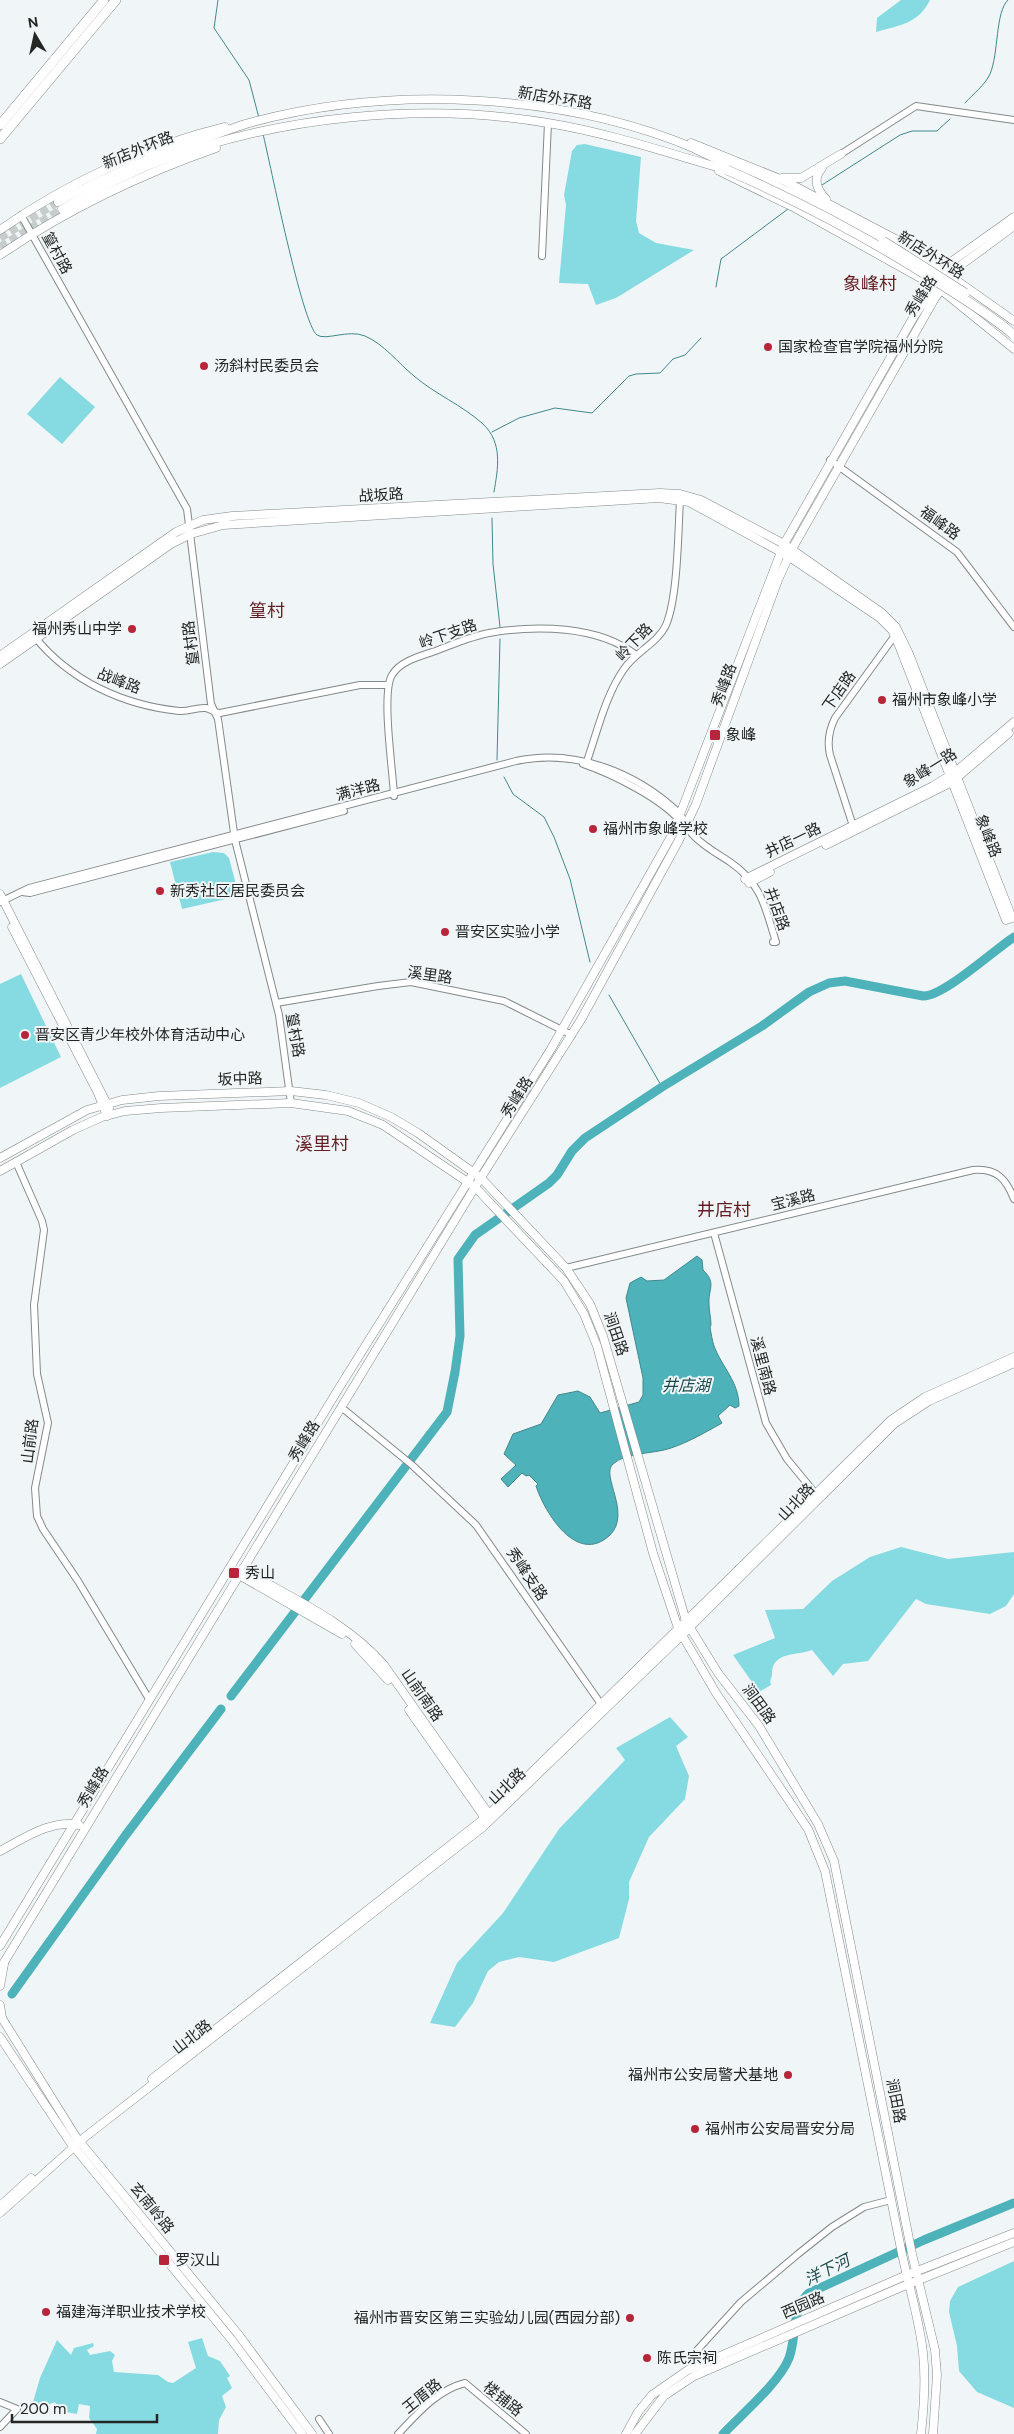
<svg xmlns="http://www.w3.org/2000/svg" width="1014" height="2434" font-family="'DM Sans','Noto Sans SC',sans-serif">
  <style>
    .green { fill: #85dbe1 }
    .water { fill: #4db2b9; stroke: #41888d }
    .lines { fill: none; stroke-linecap: round; stroke-linejoin: round }
    .stream { stroke: #41888d; stroke-width: 1 }
    .river { stroke: #4db2b9; stroke-width: 9 }
    .major-tunnel { stroke: #c7cccd; stroke-width: 8; stroke-dasharray: 8 4; stroke-linecap: butt }
    .minor-casing { stroke: #84898a; stroke-width: 8 }
    .major-casing { stroke: #84898a; stroke-width: 9 }
    .highway-casing { stroke: #84898a; stroke-width: 10 }
    .minor { stroke: #fff; stroke-width: 6 }
    .major { stroke: #fff; stroke-width: 8 }
    .highway { stroke: #fff; stroke-width: 9 }
    .highway-bridge-casing { stroke: #84898a; stroke-width: 10; stroke-linecap: butt }
    .highway-bridge { stroke: #fff; stroke-width: 9 }
    .poi-dot { fill: #b62539; stroke: #f0f6f7; stroke-width: 2 }
    .labels { text-anchor: middle; dominant-baseline: central; stroke-width: 4; stroke-linejoin: round; paint-order: stroke }
    .street-label { font-size: 15px; fill: #242626; stroke: #f0f6f7 }
    .poi-label { font-size: 15px; fill: #242626; stroke: #f0f6f7; text-anchor: start }
    .water-label { font-size: 16px; font-style: italic; fill: #1b494c; stroke: #f0f6f7 }
    .quarter-label { font-size: 18px; fill: #641e24; stroke: #f0f6f7 }
  </style>
  <rect width="100%" height="100%" fill="#f0f6f7"/>
  <g class="green">
    <path d="M 901,0 L 930,0 C 918,24 900,25 876,32 L 877,18 Z"/>
    <polygon points="585,144 641,157 636,221 639,233 656,243 694,250 616,298 596,305 588,284 559,283 566,205 564,195 572,151 577,145"/>
    <polygon points="60,377 95,407 62,444 27,414"/>
    <polygon points="213,852 224,853 229,858 239,896 182,909 170,862"/>
    <polygon points="21,974 61,1057 0,1088 0,984"/>
    <path d="M 901,1547 L 948,1559 L 1014,1552 L 1014,1594 L 1006,1606 L 990,1614 L 926,1604 L 916,1599 L 868,1661 L 843,1664 L 833,1676 L 812,1650 C 797,1656 772,1651 772,1674 C 772,1679 769,1679 771,1685 L 759,1692 L 733,1655 L 775,1638 L 765,1610 L 803,1609 L 832,1581 L 870,1557 Z"/>
    <polygon points="670,1717 688,1737 676,1746 689,1776 685,1799 649,1837 629,1882 629,1899 619,1938 554,1962 519,1957 499,1962 488,1971 473,2003 455,2027 430,2023 457,1963 503,1913 559,1829 625,1760 616,1748"/>
    <polygon points="1014,2261 1014,2408 977,2392 959,2371 957,2346 949,2312 950,2301 958,2287"/>
    <polygon points="202,2338 208,2356 220,2361 230,2376 227,2378 232,2388 222,2396 226,2407 219,2420 218,2434 96,2434 97,2429 89,2418 90,2406 79,2404 77,2414 60,2411 55,2402 39,2408 33,2402 40,2378 57,2340 71,2355 74,2348 93,2343 94,2346 87,2350 90,2355 110,2351 115,2355 112,2361 114,2372 158,2375 168,2382 173,2383 196,2368 188,2342"/>
  </g>
  <path class="water" d="M 697,1256 L 702,1260 L 703,1270 C 717,1283 708,1289 709,1304 C 709,1311 711,1318 711,1325 L 710,1327 C 711,1333 712,1340 714,1346 C 722,1367 739,1382 739,1406 L 735,1408 L 730,1405 L 718,1416 L 722,1423 C 706,1432 689,1442 671,1448 C 655,1454 626,1452 613,1464 C 600,1475 632,1513 610,1535 C 577,1566 545,1513 536,1486 L 538,1484 L 529,1475 L 526,1476 L 522,1473 L 508,1487 L 501,1479 L 516,1465 L 504,1454 L 513,1434 L 541,1424 L 558,1395 L 578,1391 L 590,1397 L 600,1413 L 639,1402 L 643,1395 L 643,1378 L 626,1298 L 630,1283 L 641,1277 L 647,1281 L 664,1280 Z"/>
  <g class="lines">
    <g class="stream">
      <polyline points="218,0 214,28 249,80 259,118"/>
      <path d="M 965,103 C 973,94 985,85 990,74 C 999,53 995,12 1008,0"/>
      <path d="M 263,134 C 270,162 302,324 317,335 C 326,341 348,329 365,336 C 384,344 398,363 414,376 C 435,394 462,405 483,424 C 503,443 498,468 494,492"/>
      <polyline points="822,185 900,135 912,131 937,131 950,119"/>
      <polyline points="716,287 721,259 788,209"/>
      <polyline points="492,432 519,418 555,408 592,413 629,376 636,374 660,373 673,359 685,355 701,338"/>
      <polyline points="492,518 493,564 500,627"/>
      <polyline points="497,760 500,639"/>
      <polyline points="504,777 513,794 544,817 554,837 570,879 590,962"/>
      <polyline points="609,995 662,1087"/>
    </g>
    <g class="river">
      <path d="M 231,1696 L 447,1412 L 455,1372 L 460,1336 L 458,1259 L 475,1235 L 549,1183 L 557,1175 L 572,1151 L 585,1138 L 662,1087 L 762,1026 L 809,992 L 829,983 L 845,981 L 923,996 C 943,997 994,950 1014,937"/>
      <polyline points="12,1994 125,1836 221,1709"/>
      <path d="M 723,2434 C 741,2415 780,2382 789,2358 C 797,2337 791,2308 809,2293 L 924,2240 L 1014,2203"/>
    </g>
    <g class="major-tunnel">
      <polyline points="0,238 58,202"/>
      <polyline points="0,247 62,209"/>
    </g>
    <g class="minor-casing">
      <g id="minor">
        <polyline points="841,154 916,106 1014,120"/>
        <polyline points="21,215 187,509 211,704 218,719 235,840 279,1015 291,1103"/>
        <polyline points="542,256 548,123"/>
        <polyline points="830,460 957,552 1014,627"/>
        <path d="M 34,636 C 70,681 123,705 179,711 C 189,712 197,707 206,708 C 211,709 215,713 220,713 L 360,685 L 388,685"/>
        <path d="M 583,764 C 612,774 661,798 681,822"/>
        <path d="M 586,764 C 597,733 605,696 624,669 C 635,652 658,643 666,625 C 678,597 678,532 680,500"/>
        <path d="M 394,796 C 393,771 381,693 392,675 C 401,660 422,656 438,650 C 454,644 472,636 489,633 C 535,625 598,625 636,655"/>
        <path d="M 854,829 L 830,755 C 827,742 829,730 835,718 L 896,634"/>
        <polyline points="22,892 30,893 344,811"/>
        <path d="M 0,902 L 29,888 L 516,761 C 574,748 636,772 679,813 C 685,820 687,829 693,835 C 703,846 718,854 730,862 C 762,884 765,907 776,942 L 773,942"/>
        <polyline points="276,1003 378,986 411,982 504,1001 572,1035"/>
        <polyline points="16,1162 42,1221 44,1230 34,1305 37,1374 48,1423 35,1488 37,1516 43,1529 78,1581 149,1699"/>
        <polyline points="714,1233 766,1423 787,1459 815,1493"/>
        <path d="M 566,1268 L 973,1170 C 997,1168 1006,1179 1014,1199"/>
        <polyline points="341,1407 412,1465 476,1525 603,1707"/>
        <polyline points="693,2367 689,2359 741,2302 798,2254 832,2227 864,2207 891,2200"/>
        <polyline points="0,2402 17,2409 0,2427"/>
        <polyline points="319,2419 329,2434"/>
        <path d="M 398,2434 C 417,2414 437,2390 465,2383 L 526,2434"/>
      </g>
    </g>
    <g class="major-casing">
      <g id="major">
        <polyline points="691,143 785,181 905,244 1014,321"/>
        <path d="M 822,168 C 812,179 817,190 826,199"/>
        <polyline points="719,171 795,208 940,289 1014,349"/>
        <polyline points="782,178 801,178 841,154"/>
        <path d="M 58,202 C 108,175 159,153 214,135 C 227,131 240,125 253,122 C 391,85 565,93 696,149"/>
        <path d="M 62,209 C 94,191 126,174 160,161 C 279,116 423,102 548,123 C 609,133 668,153 727,170"/>
        <path d="M 0,230 C 67,183 146,146 225,127"/>
        <path d="M 0,255 C 68,209 139,175 216,148"/>
        <polyline points="0,656 176,532 203,520 232,516 660,493 680,494 701,500 784,544 882,613 896,627 909,654 1012,918 1006,920 900,648 892,630 880,618 788,556 689,502 659,498 223,525 191,534 171,544 0,664"/>
        <polyline points="826,845 952,782 1009,733"/>
        <polyline points="745,879 933,786 954,773 1014,722"/>
        <polyline points="749,883 770,872"/>
        <polyline points="0,894 109,1108"/>
        <polyline points="12,927 98,1093 107,1116"/>
        <polyline points="0,1158 87,1110 122,1100 159,1096 291,1091 326,1095 359,1103 391,1117 418,1133 481,1178 566,1268 590,1304 603,1336 686,1621 718,1673 759,1726 818,1824 834,1861 912,2254 935,2350 937,2375 933,2434"/>
        <path d="M 0,1171 L 73,1130 L 102,1117 L 125,1111 L 161,1108 L 291,1103 L 348,1111 L 383,1125 L 475,1187 L 564,1281 L 584,1314 L 597,1346 L 653,1553 L 678,1628 L 716,1693 L 808,1829 L 825,1871 L 900,2244 C 907,2281 919,2316 923,2353 C 926,2380 924,2407 921,2434"/>
        <path d="M 242,1569 C 291,1598 347,1622 384,1665 L 491,1817"/>
        <polyline points="239,1575 342,1634"/>
        <polyline points="355,1644 388,1680"/>
        <polyline points="409,1710 487,1821"/>
        <path d="M 0,1851 C 23,1839 51,1819 79,1825"/>
        <polyline points="0,1946 339,1388 551,1049 672,835 784,544 913,318 951,262 1014,217"/>
        <polyline points="0,1969 475,1187 582,1018 679,840 696,804 778,580 792,549 935,298 957,268 1014,226"/>
        <polyline points="0,1986 4,1964"/>
        <polyline points="0,2005 2,2018"/>
        <polyline points="0,2015 76,2137 238,2334 312,2434"/>
        <polyline points="0,2037 70,2142 231,2339 302,2434"/>
        <polyline points="152,2079 485,1818 891,1420 925,1397 1014,1357"/>
        <polyline points="0,2206 31,2178"/>
        <polyline points="0,2213 85,2137 483,1827 682,1635 894,1424 929,1401 1014,1363"/>
        <polyline points="626,2434 638,2412 652,2395 688,2370 907,2275 1014,2233"/>
        <polyline points="635,2434 664,2396 694,2376 899,2288 1014,2242"/>
      </g>
    </g>
    <g class="highway-casing">
      <g id="highway">
        <polyline points="0,125 104,0"/>
        <polyline points="0,139 116,0"/>
        <polyline points="696,149 797,196 883,241"/>
      </g>
    </g>
    <use href="#minor" class="minor"/>
    <use href="#major" class="major"/>
    <use href="#highway" class="highway"/>
    <g class="highway-bridge-casing">
      <g id="highway-bridge">
        <path d="M 727,170 C 801,202 874,241 942,285 C 967,301 992,316 1014,335"/>
        <polyline points="883,241 965,293"/>
      </g>
    </g>
    <use href="#highway-bridge" class="highway-bridge"/>
  </g>
  <g class="poi-dot">
    <circle cx="768" cy="347" r="5"/>
    <circle cx="204" cy="366" r="5"/>
    <circle cx="132" cy="629" r="5"/>
    <circle cx="882" cy="700" r="5"/>
    <rect x="709" y="729" width="12" height="12" rx="2.5"/>
    <circle cx="593" cy="829" r="5"/>
    <circle cx="160" cy="891" r="5"/>
    <circle cx="445" cy="932" r="5"/>
    <circle cx="25" cy="1035" r="5"/>
    <rect x="228" y="1567" width="12" height="12" rx="2.5"/>
    <circle cx="788" cy="2075" r="5"/>
    <circle cx="695" cy="2129" r="5"/>
    <rect x="158" y="2254" width="12" height="12" rx="2.5"/>
    <circle cx="46" cy="2312" r="5"/>
    <circle cx="630" cy="2318" r="5"/>
    <circle cx="647" cy="2358" r="5"/>
  </g>
  <g class="labels">
    <g class="street-label">
      <text transform="translate(555 98) rotate(9)">新店外环路</text>
      <text transform="translate(138 150) rotate(-22)">新店外环路</text>
      <text transform="translate(57 253) rotate(61)">篁村路</text>
      <text transform="translate(931 255) rotate(32)">新店外环路</text>
      <text transform="translate(921 296) rotate(-58)">秀峰路</text>
      <text transform="translate(381 495) rotate(-3)">战坂路</text>
      <text transform="translate(940 523) rotate(36)">福峰路</text>
      <text transform="translate(448 634) rotate(-19)">岭下支路</text>
      <text transform="translate(634 642) rotate(-46)">岭下路</text>
      <text transform="translate(191 643) rotate(-97)">篁村路</text>
      <text transform="translate(119 681) rotate(21)">战峰路</text>
      <text transform="translate(724 685) rotate(-70)">秀峰路</text>
      <text transform="translate(839 691) rotate(-55)">下店路</text>
      <text transform="translate(930 768) rotate(-32)">象峰一路</text>
      <text transform="translate(358 790) rotate(-15)">满洋路</text>
      <text transform="translate(988 836) rotate(68)">象峰路</text>
      <text transform="translate(793 840) rotate(-26)">井店一路</text>
      <text transform="translate(777 909) rotate(70)">井店路</text>
      <text transform="translate(430 975) rotate(8)">溪里路</text>
      <text transform="translate(295 1035) rotate(80)">篁村路</text>
      <text transform="translate(240 1079) rotate(-2)">坂中路</text>
      <text transform="translate(517 1097) rotate(-58)">秀峰路</text>
      <text transform="translate(793 1200) rotate(-14)">宝溪路</text>
      <text transform="translate(616 1334) rotate(71)">涧田路</text>
      <text transform="translate(763 1366) rotate(75)">溪里南路</text>
      <text transform="translate(30 1441) rotate(-83)">山前路</text>
      <text transform="translate(304 1441) rotate(-59)">秀峰路</text>
      <text transform="translate(796 1502) rotate(-46)">山北路</text>
      <text transform="translate(527 1574) rotate(56)">秀峰支路</text>
      <text transform="translate(422 1695) rotate(55)">山前南路</text>
      <text transform="translate(759 1704) rotate(54)">涧田路</text>
      <text transform="translate(507 1786) rotate(-44)">山北路</text>
      <text transform="translate(93 1787) rotate(-59)">秀峰路</text>
      <text transform="translate(192 2037) rotate(-38)">山北路</text>
      <text transform="translate(896 2101) rotate(79)">涧田路</text>
      <text transform="translate(152 2208) rotate(51)">玄南岭路</text>
      <text transform="translate(803 2305) rotate(-23)">西园路</text>
      <text transform="translate(422 2396) rotate(-39)">王厝路</text>
      <text transform="translate(503 2399) rotate(39)">楼铺路</text>
    </g>
    <g class="poi-label">
      <text x="778" y="347">国家检查官学院福州分院</text>
      <text x="214" y="366">汤斜村民委员会</text>
      <text x="122" y="629" text-anchor="end">福州秀山中学</text>
      <text x="892" y="700">福州市象峰小学</text>
      <text x="726" y="735">象峰</text>
      <text x="603" y="829">福州市象峰学校</text>
      <text x="170" y="891">新秀社区居民委员会</text>
      <text x="455" y="932">晋安区实验小学</text>
      <text x="35" y="1035">晋安区青少年校外体育活动中心</text>
      <text x="245" y="1573">秀山</text>
      <text x="778" y="2075" text-anchor="end">福州市公安局警犬基地</text>
      <text x="705" y="2129">福州市公安局晋安分局</text>
      <text x="175" y="2260">罗汉山</text>
      <text x="56" y="2312">福建海洋职业技术学校</text>
      <text x="620" y="2318" text-anchor="end">福州市晋安区第三实验幼儿园(西园分部)</text>
      <text x="657" y="2358">陈氏宗祠</text>
    </g>
    <g class="water-label">
      <text x="686" y="1385">井店湖</text>
      <text transform="translate(827 2270) rotate(-27)">洋下河</text>
    </g>
    <g class="quarter-label">
      <text x="870" y="284">象峰村</text>
      <text x="267" y="611">篁村</text>
      <text x="322" y="1144">溪里村</text>
      <text x="724" y="1210">井店村</text>
    </g>
  </g>
  <g transform="translate(35 35) rotate(351)" stroke="#f0f6f7" stroke-width="4" paint-order="stroke">
  <path d="M0-4L9 19L0 12L-9 19Z" fill="#242626"/>
  <text y="-8" font-size="14" font-weight="bold" text-anchor="middle" fill="#242626">N</text>
  </g>
  <path d="M12 2414v8h145v-8" fill="none" stroke="#242626" stroke-width="2.5"/>
  <text x="20" y="2414" font-size="15" fill="#242626" stroke="#f0f6f7" stroke-width="4" paint-order="stroke">200 m</text>
</svg>
